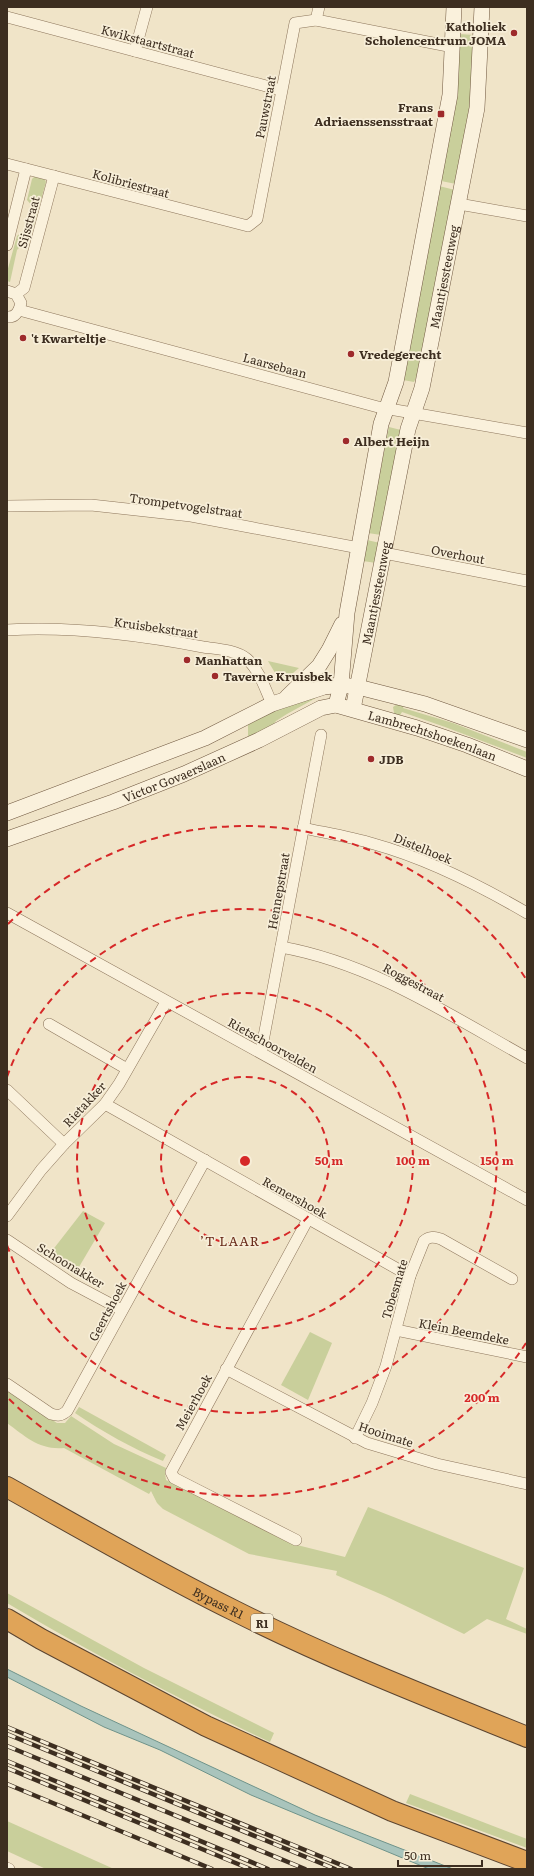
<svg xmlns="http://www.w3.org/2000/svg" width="534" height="1876" font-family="Literata,serif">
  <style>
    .green { fill: #c9cf9b }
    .water { fill: #a9c4bc; stroke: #6f938a }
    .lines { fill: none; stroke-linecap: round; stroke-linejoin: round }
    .street-casing { stroke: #8d765c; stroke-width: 12 }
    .secondary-casing { stroke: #6f573f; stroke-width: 16 }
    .highway-casing { stroke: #5b4430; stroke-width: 22 }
    .street { stroke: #faf1dc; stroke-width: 11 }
    .secondary { stroke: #faf1dc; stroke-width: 15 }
    .highway { stroke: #e0a458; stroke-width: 20 }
    .rail-casing { stroke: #3d2e20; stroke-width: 4.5 }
    .rail { stroke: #f7eed8; stroke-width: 3; stroke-dasharray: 9; stroke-linecap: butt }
    .ring { fill: none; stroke: #d62828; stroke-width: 2; stroke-dasharray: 7 5 }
    .poi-dot { fill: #9e2a2b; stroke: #f7eed8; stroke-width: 1.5 }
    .labels { text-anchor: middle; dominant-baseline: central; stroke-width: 3.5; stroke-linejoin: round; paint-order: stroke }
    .shield { fill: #f7eed8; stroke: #756857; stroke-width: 1 }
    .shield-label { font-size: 11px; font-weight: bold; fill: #3d2e20 }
    .poi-label { font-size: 12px; font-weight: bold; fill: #3d2e20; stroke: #f7eed8; text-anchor: start }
    .street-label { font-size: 12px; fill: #3d2e20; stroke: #f7eed8 }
    .neighbourhood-label { font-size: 13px; letter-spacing: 1px; fill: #6b2e1e; stroke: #f7eed8 }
    .centre { fill: #d62828; stroke: #f7eed8; stroke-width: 2 }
    .ring-label { font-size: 12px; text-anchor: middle; font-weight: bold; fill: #d62828; stroke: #f7eed8; stroke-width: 3.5; stroke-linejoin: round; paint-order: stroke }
  </style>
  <rect width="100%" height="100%" fill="#f0e4c8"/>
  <g class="green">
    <polygon points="459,34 475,35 473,100 456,184 441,181"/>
    <polygon points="36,175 44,178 46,182 27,250 21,246 17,250 10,282 7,281 7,272 17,236 21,232 27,234 34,208 27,200 32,179"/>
    <polygon points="439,186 455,190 421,367 414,382 403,380"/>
    <polygon points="389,427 401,430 381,535 368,533"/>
    <polygon points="367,540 380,543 376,563 363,561"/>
    <polygon points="268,661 299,668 281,683"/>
    <polygon points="317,692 316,698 287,714 276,721 273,725 248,739 248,723"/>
    <polygon points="399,703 404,704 403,708 453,723 527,752 527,758 445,727 402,712 399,717 394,713 393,707"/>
    <polygon points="83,1211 105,1223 76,1272 48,1256"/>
    <polygon points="310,1332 332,1343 308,1400 281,1385"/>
    <path d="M 7,1390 L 57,1423 L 65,1423 L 71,1416 L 114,1444 L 166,1468 L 165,1473 L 166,1480 L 293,1544 L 345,1557 L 368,1507 L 524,1568 L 506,1619 L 527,1629 L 527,1634 L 487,1619 L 464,1634 L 385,1596 L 336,1575 L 337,1571 L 249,1554 L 163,1509 L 157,1503 L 151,1491 L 149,1494 L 64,1448 C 39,1450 26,1437 7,1423 Z"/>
    <path d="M 79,1407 L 166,1455 L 163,1461 C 131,1448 103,1432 75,1413 Z"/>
    <path d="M 7,1593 L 144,1668 L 274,1733 L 270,1742 C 180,1700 93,1654 7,1603 Z"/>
    <polygon points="410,1794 527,1839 527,1848 406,1803"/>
    <polygon points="7,1821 114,1869 46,1869 7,1851"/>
  </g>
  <polygon class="water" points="7,1669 81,1706 315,1815 453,1869 429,1869 251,1795 160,1750 104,1727 7,1677"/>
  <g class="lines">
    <g class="street-casing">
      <g id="street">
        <polyline points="7,17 281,90"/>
        <polyline points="316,20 319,7"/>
        <polyline points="135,51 147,7"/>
        <polyline points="7,164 248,226 257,219 295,23 316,20 453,47"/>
        <polyline points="459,204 527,216"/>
        <polyline points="7,245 26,169"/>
        <path d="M 7,291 L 16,294 L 21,303 C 19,311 16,318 7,317"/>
        <polyline points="16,294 24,288 54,176"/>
        <polyline points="19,310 378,407 527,433"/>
        <polyline points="7,506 91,505 191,516 359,548"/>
        <polyline points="384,553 527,581"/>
        <path d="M 7,630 C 71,626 140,635 203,647 C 217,649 236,650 247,659 C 260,671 265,689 272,704"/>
        <path d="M 303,828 C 326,833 351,837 374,844 C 428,859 479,885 527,913"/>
        <polyline points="7,913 527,1200"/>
        <path d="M 281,947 C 371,963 448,1014 527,1058"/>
        <polyline points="49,1024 127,1069"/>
        <polyline points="261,1052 321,735"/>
        <polyline points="7,1090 64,1144"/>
        <polyline points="105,1104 410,1276"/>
        <polyline points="7,1216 41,1170 64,1144 105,1104 119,1084 166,1002"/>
        <polyline points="7,1240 71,1283 122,1310"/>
        <polyline points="396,1330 527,1357"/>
        <polyline points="226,1369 367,1443 437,1464 527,1484"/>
        <path d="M 7,1384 L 51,1414 C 58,1416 61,1416 67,1411 L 205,1160"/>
        <path d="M 355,1438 L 372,1403 L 386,1366 L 410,1276 L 424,1241 C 429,1236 434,1237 441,1239 L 512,1279"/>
        <polyline points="296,1540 174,1478 171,1472 308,1219"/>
        <polyline points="7,1868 9,1869"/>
      </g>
    </g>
    <g class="secondary-casing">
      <g id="secondary">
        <polyline points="287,697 319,666 329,650 342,624"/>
        <polyline points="336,705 341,685 347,613 381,424 396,382 450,95 454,7"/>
        <path id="s1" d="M 353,709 L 408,429 L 422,388 L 477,108 L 482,7"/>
        <polyline points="7,813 205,738 272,704 324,687 341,685 358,687 425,704 527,740"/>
        <path id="s2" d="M 7,839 L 113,802 L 184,774 L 259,740 L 321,708 L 336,705 L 417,728 L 467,745 L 527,769"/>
      </g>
    </g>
    <g class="highway-casing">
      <g id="highway">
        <path id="s3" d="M 7,1487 C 82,1529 156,1572 233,1610 C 328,1658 428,1697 527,1737"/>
        <polyline points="7,1619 41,1639 206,1726 392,1811 527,1862"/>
      </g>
    </g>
    <use href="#street" class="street"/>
    <use href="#secondary" class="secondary"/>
    <use href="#highway" class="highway"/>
    <g class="rail-casing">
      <g id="rail">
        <polyline points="7,1727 351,1869"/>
        <polyline points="7,1734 335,1869"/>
        <polyline points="7,1746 305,1869"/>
        <polyline points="7,1761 268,1869"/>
        <polyline points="7,1768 250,1869"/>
        <polyline points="7,1784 212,1869"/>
      </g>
    </g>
    <use href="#rail" class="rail"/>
  </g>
  <g class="ring">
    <circle cx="245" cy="1161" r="84"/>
    <circle cx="245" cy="1161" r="168"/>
    <path d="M7 1077A252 252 0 1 1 7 1245"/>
    <path d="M526 1343A335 335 0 0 1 8 1398M8 924A335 335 0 0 1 526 979"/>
  </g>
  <g class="poi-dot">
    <circle cx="514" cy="33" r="4"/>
    <rect x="437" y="110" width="8" height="8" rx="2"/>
    <circle cx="23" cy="338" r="4"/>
    <circle cx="351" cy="354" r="4"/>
    <circle cx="346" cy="441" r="4"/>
    <circle cx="187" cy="660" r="4"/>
    <circle cx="215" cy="676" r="4"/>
    <circle cx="371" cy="759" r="4"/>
  </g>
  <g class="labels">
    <rect class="shield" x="251" y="1614" width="22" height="18" rx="3"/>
    <g class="shield-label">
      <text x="262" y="1623">R1</text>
    </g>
    <g class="poi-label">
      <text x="506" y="26" text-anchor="end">Katholiek<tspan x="506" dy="14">Scholencentrum JOMA</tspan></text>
      <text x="433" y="107" text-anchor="end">Frans<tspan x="433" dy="14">Adriaenssensstraat</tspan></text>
      <text x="31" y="338">'t Kwarteltje</text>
      <text x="359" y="354">Vredegerecht</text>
      <text x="354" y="441">Albert Heijn</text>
      <text x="195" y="660">Manhattan</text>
      <text x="223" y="676">Taverne Kruisbek</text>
      <text x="379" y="759">JDB</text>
    </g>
    <g class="street-label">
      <text transform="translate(148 41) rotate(15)">Kwikstaartstraat</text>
      <text transform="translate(265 107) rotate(-79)">Pauwstraat</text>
      <text transform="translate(131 183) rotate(15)">Kolibriestraat</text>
      <text transform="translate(28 222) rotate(-75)">Sijsstraat</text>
      <text stroke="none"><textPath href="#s1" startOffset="442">Maantjessteenweg</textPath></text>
      <text transform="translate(275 365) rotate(15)">Laarsebaan</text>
      <text transform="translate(186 505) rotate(8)">Trompetvogelstraat</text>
      <text transform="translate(458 554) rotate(11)">Overhout</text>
      <text stroke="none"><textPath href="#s1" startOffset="118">Maantjessteenweg</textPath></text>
      <text transform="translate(156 627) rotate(8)">Kruisbekstraat</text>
      <text stroke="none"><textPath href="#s2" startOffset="457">Lambrechtshoekenlaan</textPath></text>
      <text stroke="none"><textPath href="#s2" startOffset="178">Victor Govaerslaan</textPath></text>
      <text transform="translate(423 848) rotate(22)">Distelhoek</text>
      <text transform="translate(278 891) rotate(-80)">Hennepstraat</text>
      <text transform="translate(414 982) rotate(28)">Roggestraat</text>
      <text transform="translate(273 1045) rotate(29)">Rietschoorvelden</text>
      <text transform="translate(84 1104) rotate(-47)">Rietakker</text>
      <text transform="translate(295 1197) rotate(29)">Remershoek</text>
      <text transform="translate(71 1265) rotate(31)">Schoonakker</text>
      <text transform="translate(394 1289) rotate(-73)">Tobesmate</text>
      <text transform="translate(107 1311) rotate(-62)">Geertshoek</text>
      <text transform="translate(464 1331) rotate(11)">Klein Beemdeke</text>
      <text transform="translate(193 1402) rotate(-61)">Meierhoek</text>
      <text transform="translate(386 1434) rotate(18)">Hooimate</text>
      <text stroke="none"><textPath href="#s3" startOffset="241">Bypass R1</textPath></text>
    </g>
    <g class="neighbourhood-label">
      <text x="230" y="1240">’T LAAR</text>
    </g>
  </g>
  <circle cx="245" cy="1161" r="6" class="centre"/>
  <g class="ring-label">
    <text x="329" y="1165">50 m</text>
    <text x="413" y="1165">100 m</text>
    <text x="497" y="1165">150 m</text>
    <text x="482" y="1402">200 m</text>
  </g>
  <rect width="534" height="1876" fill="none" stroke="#3d2e20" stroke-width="16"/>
  <path d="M398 1860v6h84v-6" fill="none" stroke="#3d2e20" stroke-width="2"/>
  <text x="404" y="1860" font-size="12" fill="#3d2e20" stroke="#f7eed8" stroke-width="3" paint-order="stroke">50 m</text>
</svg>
